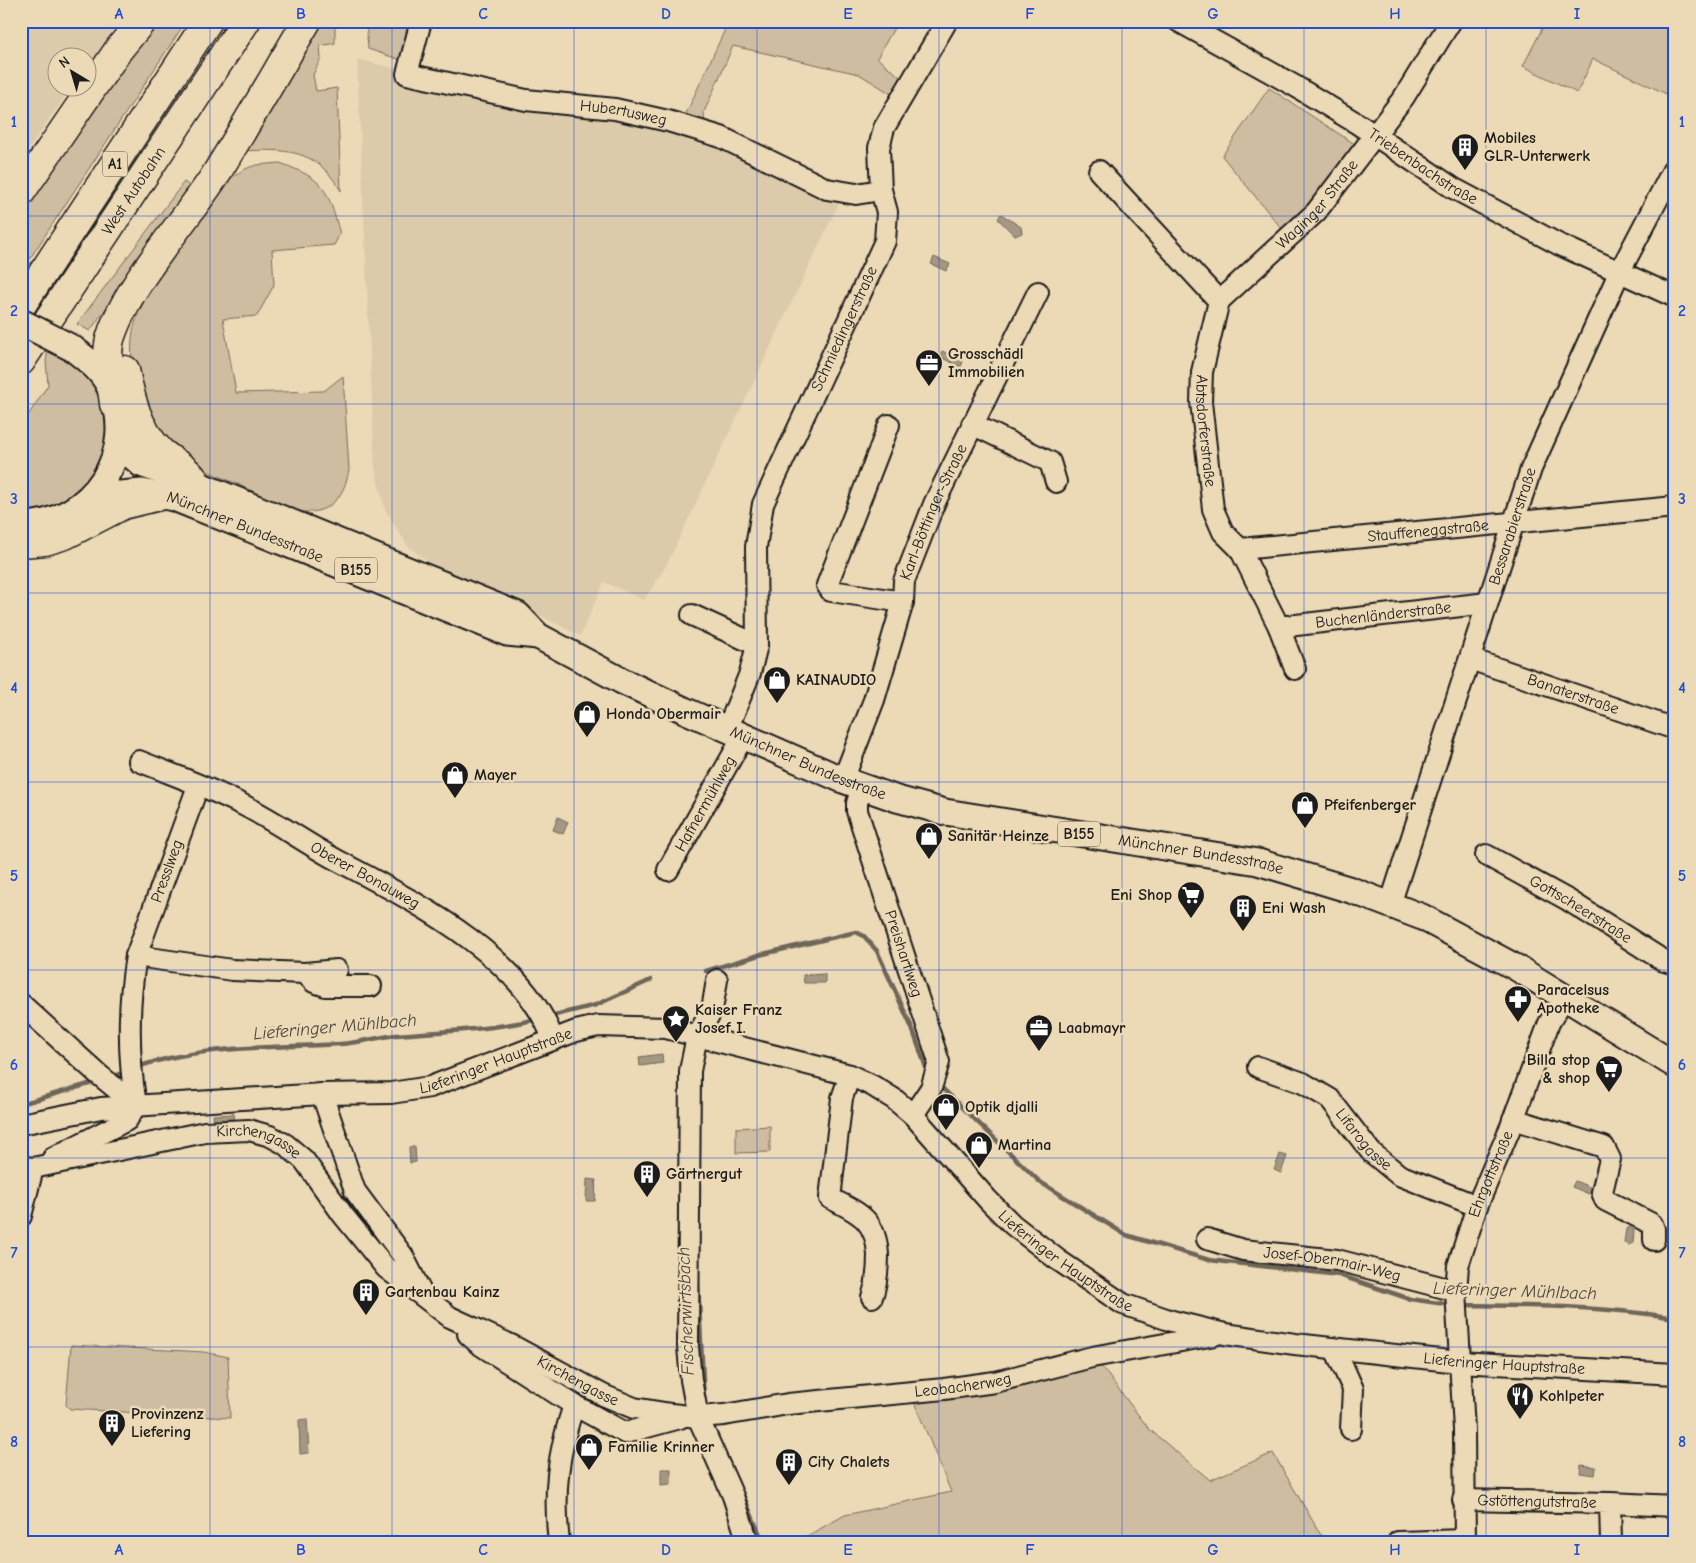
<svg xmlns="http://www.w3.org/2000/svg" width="1696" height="1563" font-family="'Comic Neue',sans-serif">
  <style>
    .built { fill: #dccbab }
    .green { fill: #cebda0; stroke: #756c5e }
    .water { fill: #a59882; stroke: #6e6659 }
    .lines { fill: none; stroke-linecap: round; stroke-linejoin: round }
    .stream { stroke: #6e6659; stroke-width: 4.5 }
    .minor-casing { stroke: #1c1c1c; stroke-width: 24 }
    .major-casing { stroke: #1c1c1c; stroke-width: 29 }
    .highway-casing { stroke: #1c1c1c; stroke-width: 31 }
    .minor { stroke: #ecd9b6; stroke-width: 20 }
    .major { stroke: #ecd9b6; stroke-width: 25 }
    .highway { stroke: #ecd9b6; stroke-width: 28 }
    .major-bridge-casing { stroke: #1c1c1c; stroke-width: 29; stroke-linecap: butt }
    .major-bridge { stroke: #ecd9b6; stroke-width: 25 }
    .grid { fill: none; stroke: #1d4ed8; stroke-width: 1; stroke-opacity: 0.55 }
    .labels { text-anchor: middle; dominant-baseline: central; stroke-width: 5; stroke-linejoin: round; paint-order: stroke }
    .shield { fill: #ecd9b6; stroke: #5a554a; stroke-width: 1 }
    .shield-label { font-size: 15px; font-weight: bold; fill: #1c1c1c }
    .street-label { font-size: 16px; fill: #1c1c1c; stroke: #ecd9b6 }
    .poi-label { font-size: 16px; font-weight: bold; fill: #1c1c1c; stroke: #ecd9b6; text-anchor: start }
    .water-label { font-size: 18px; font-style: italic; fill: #4c4740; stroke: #ecd9b6 }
    .neatline { fill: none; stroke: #1d4ed8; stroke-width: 2 }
    .grid-label { font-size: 16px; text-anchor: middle; font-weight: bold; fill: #1d4ed8 }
  </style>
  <rect width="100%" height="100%" fill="#ecd9b6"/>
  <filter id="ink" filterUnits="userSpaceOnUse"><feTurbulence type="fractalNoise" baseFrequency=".02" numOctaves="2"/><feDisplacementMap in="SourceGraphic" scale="10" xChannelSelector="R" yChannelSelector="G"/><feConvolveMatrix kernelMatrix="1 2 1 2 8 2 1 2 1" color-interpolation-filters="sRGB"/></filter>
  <g filter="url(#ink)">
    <g class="built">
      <polygon points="21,21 128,21 88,65 88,58 58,58 58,88 71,88 21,160"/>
      <polygon points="357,59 398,69 398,79 464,94 614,116 694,137 841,199 667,564 644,600 604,582 580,636 485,587 433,566 407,545 385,509 375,469"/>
    </g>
    <g class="green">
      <polygon points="150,21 186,21 21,272 21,208"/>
      <path d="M 314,21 L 335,21 L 335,43 L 320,46 L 321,58 L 313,75 L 316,91 L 337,88 L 341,191 C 316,148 286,149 241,151 Z"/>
      <polygon points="366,21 414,21 401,60 368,49"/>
      <polygon points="722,21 898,21 877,58 904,80 893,95 859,74 733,46 704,112 705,126 684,118 728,23"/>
      <polygon points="1546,21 1675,21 1675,98 1593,59 1577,93 1523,66"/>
      <polygon points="1269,88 1356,145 1308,205 1282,229 1222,156"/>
      <path d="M 280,163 C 326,180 327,188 340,234 L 334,245 L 272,250 L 274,285 L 257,316 L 223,319 L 236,393 L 324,391 L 343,376 L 349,469 C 346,488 338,506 317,511 C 293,517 262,495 240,485 C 221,477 199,469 183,456 C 149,430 125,375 133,331 C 140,298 164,270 183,243 C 201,215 222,173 257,165 C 264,164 272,164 280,163 Z"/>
      <polygon points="184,182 191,187 90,331 77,324"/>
      <polygon points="48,350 72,365 76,363 95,384 107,410 107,448 96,472 67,504 21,516 21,426 48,385 46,361"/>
      <polygon points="770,1126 770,1152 736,1153 736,1128"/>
      <polygon points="71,1345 204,1352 228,1357 230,1418 70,1409 66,1405"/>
      <polygon points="504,1350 670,1419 626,1425 596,1410"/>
      <polygon points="1101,1366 1149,1429 1210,1480 1273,1453 1325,1542 796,1542 845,1515 951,1492 912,1397"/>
    </g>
    <g class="water">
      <polygon points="1001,214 1021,227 1022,233 1015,236 998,219"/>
      <polygon points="934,257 950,264 946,271 931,264"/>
      <polygon points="942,351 963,361 961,367 940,357"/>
      <polygon points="558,817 568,822 563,834 553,830"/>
      <polygon points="825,974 825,983 804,983 803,975"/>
      <polygon points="269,1028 283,1029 283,1037 268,1036"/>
      <polygon points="662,1054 663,1063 640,1066 639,1057"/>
      <polygon points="234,1114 235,1123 214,1124 213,1115"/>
      <polygon points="415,1146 416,1162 410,1163 409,1147"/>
      <polygon points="1280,1154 1287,1156 1281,1173 1274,1170"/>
      <polygon points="587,1179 596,1180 595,1201 586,1201"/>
      <polygon points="1575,1181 1592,1188 1589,1194 1572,1187"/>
      <polygon points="1630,1227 1634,1230 1633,1243 1628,1245 1624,1242 1626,1229"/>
      <polygon points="307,1419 309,1453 300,1454 299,1420"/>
      <polygon points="1581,1465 1596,1467 1595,1475 1580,1473"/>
      <polygon points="661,1469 671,1469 671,1484 661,1485"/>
    </g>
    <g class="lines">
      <g class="stream">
        <polyline points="706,971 759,955 856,932 864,936 877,951 912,1028 928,1073"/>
        <polyline points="547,1017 596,1005 651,980"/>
        <path d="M 137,1067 C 201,1045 273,1048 340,1044 C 359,1043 378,1037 397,1035 C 443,1031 492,1030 537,1019"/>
        <polyline points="111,1077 127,1071"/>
        <polyline points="938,1084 1040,1182 1126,1235 1209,1260 1339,1275 1410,1299 1452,1305"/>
        <polyline points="21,1104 99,1081"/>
        <polyline points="698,1284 704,1399"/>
        <path d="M 1462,1305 C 1534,1306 1604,1306 1675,1318"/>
        <polyline points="743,1495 763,1542"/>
      </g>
      <g class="minor-casing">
        <g id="minor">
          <path id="s1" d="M 421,21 L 407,74 L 526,100 L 615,109 L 668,121 L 721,137 L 827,189 L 856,194 L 881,190"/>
          <path id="s2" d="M 1178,21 L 1295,86 L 1358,124 L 1453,188 L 1558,244 L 1675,297"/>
          <path id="s3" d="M 1099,171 L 1219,301 L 1202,372 L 1201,402 L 1213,509 L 1223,532 L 1240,549 L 1279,627 L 1295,669"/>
          <path id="s4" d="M 1219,301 L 1316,212 L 1404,97 L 1451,21"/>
          <polyline points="972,424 1050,462 1056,482"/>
          <polyline points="889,425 827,585 831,591 903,602"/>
          <path id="s5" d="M 1240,549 L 1675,507"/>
          <polyline points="692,615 757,645"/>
          <path id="s6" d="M 1279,627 L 1487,603"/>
          <path id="s7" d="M 1470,659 L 1675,729"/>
          <path id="s8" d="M 727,730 L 750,673 L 757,645 L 756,547 L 763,504 L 885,241 L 887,212 L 881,190 L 879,148 L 884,128 L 947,21"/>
          <path id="s9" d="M 139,761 C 171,774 205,786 237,802 C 271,818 302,841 335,859 C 411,900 522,954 553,1039"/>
          <path id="s10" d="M 843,780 L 874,700 L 903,602 L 904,581 L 934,504 L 1038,292"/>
          <path id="s11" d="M 862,787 L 857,803 L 857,811 L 939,1062 L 931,1088 L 913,1115"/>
          <path id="s12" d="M 1486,855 L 1568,900 L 1664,961 L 1675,964"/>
          <path id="s13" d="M 668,870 L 743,737"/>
          <path id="s14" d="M 1390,905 L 1531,469 L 1619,273 L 1675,166"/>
          <polyline points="136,956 232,970 305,973 337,970"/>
          <polyline points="305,973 314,982 326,986 371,986"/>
          <polyline points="717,980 712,1010 697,1036 690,1071 688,1347 691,1380 698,1417 733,1496 748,1542"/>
          <polyline points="21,1004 98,1074 136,1105"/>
          <path id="s15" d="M 1258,1067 L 1303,1083 L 1330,1099 L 1371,1152 L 1399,1175 L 1477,1206"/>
          <path d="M 850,1075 L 842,1098 L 830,1198 C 859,1213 876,1219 878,1255 C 878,1271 877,1283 872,1297"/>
          <polyline points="322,1094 355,1191 403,1256 422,1294"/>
          <path id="s16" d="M 136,1105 C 128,1057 128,1004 136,956 L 198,786"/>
          <polyline points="1513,1119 1604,1147 1610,1159 1602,1192 1605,1200 1652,1224 1654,1229 1654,1240"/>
          <path id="s17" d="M 21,1124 L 101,1108 L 322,1094 L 391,1093 L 430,1087 L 576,1031 L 598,1026 L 666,1028 L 850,1075 L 873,1086 L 894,1099 L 913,1115 L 988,1200 L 1013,1225 L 1058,1260 L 1123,1304 L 1172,1321 L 1225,1334 L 1295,1344 L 1459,1362 L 1675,1374"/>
          <polyline points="53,1158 127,1120 136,1105"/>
          <path id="s18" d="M 21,1166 L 33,1168 L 205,1132 L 249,1130 L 270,1136 L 285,1144 L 304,1160 L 343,1215 L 386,1268 L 450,1317 L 513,1346 L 603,1395 L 634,1408 L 671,1414 L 698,1417 L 724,1415 L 788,1404 L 944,1389 L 995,1382 L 1092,1357 L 1215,1335"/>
          <polyline points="21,1216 33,1168"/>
          <path id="s19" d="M 1207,1239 L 1243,1250 L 1337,1260 L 1456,1291"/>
          <polyline points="468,1334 479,1344 574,1405 625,1433 680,1418"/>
          <polyline points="1335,1349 1353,1389 1351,1429"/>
          <path id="s20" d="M 1463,1500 L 1610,1503 L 1611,1542"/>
          <polyline points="1610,1503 1675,1506"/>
          <path d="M 559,1542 C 553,1492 558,1452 574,1405"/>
          <polyline points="1398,1542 1465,1540"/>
          <path id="s21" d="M 1465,1542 L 1464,1430 L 1456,1291 L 1458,1266 L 1477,1206 L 1511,1126 L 1549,1023 L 1565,996"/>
        </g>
      </g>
      <g class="major-casing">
        <g id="major">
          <path id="s22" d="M 119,436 L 130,454 L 141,464 L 197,484 L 518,615 L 538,636 L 622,681 L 684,710 L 843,780 L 897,799 L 945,812 L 1258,862 L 1351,890 L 1422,917 L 1517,968 L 1675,1065"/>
          <path id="s23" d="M 87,501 L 110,495 L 142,492 L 174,498 L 507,633 L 538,636"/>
          <path d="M 21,525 C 92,524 141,451 109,386 C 101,369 86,359 72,348"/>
        </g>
      </g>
      <g class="highway-casing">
        <g id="highway">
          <polyline points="21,192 119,49 142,21"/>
          <polyline points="21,306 208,21"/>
          <path id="s24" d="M 21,361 L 246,21"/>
          <path d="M 125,370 C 131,400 138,429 160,451 C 173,463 188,468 197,484"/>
          <path d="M 114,404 C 112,383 104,356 111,336 C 128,284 183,224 214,177 C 246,126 276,73 307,21"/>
          <polyline points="21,543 45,541 65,535 123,505 160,496"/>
        </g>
      </g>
      <use href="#minor" class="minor"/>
      <use href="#major" class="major"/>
      <use href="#highway" class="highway"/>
      <g class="major-bridge-casing">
        <polyline id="major-bridge" points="21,322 72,348"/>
      </g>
      <use href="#major-bridge" class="major-bridge"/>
    </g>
  </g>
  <path class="grid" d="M 210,21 L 210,1542M 392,21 L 392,1542M 574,21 L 574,1542M 757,21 L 757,1542M 939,21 L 939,1542M 1122,21 L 1122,1542M 1304,21 L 1304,1542M 1486,21 L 1486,1542M 21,216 L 1675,216M 21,404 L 1675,404M 21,593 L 1675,593M 21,782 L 1675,782M 21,970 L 1675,970M 21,1158 L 1675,1158M 21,1347 L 1675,1347"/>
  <defs>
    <g id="building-pin" transform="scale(1.4375)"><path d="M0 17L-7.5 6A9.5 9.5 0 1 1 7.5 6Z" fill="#1c1c1c" stroke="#ecd9b6"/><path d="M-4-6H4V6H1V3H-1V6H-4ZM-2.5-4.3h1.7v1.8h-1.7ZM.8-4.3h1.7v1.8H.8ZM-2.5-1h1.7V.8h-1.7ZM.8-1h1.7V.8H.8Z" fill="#fff"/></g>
    <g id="office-pin" transform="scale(1.4375)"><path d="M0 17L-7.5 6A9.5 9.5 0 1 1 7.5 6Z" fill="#1c1c1c" stroke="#ecd9b6"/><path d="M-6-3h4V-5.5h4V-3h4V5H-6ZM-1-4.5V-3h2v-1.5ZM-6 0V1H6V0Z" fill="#fff"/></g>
    <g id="shop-pin" transform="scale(1.4375)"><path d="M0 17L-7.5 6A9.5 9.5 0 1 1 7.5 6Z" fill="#1c1c1c" stroke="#ecd9b6"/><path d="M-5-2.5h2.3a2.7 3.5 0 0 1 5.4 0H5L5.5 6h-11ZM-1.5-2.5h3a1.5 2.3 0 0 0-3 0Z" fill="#fff"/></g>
    <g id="supermarket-pin" transform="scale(1.4375)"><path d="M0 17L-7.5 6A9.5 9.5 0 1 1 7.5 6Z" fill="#1c1c1c" stroke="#ecd9b6"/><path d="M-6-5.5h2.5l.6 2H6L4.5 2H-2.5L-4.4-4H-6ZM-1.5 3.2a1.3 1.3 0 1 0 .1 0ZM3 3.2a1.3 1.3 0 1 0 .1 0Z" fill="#fff"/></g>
    <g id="pharmacy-pin" transform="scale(1.4375)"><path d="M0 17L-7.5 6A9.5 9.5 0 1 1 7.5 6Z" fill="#1c1c1c" stroke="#ecd9b6"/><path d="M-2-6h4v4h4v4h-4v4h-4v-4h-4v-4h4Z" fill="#fff"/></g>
    <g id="sight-pin" transform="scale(1.4375)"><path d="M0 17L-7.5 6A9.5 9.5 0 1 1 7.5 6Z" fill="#1c1c1c" stroke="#ecd9b6"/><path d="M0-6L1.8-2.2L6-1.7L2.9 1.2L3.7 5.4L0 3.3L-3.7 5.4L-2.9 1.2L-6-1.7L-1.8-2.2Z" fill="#fff"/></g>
    <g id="restaurant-pin" transform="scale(1.4375)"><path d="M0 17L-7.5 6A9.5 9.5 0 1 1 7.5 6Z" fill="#1c1c1c" stroke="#ecd9b6"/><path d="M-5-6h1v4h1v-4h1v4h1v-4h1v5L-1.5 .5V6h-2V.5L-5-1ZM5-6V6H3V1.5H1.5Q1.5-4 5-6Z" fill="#fff"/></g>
  </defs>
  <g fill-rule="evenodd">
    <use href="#building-pin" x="1465" y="147"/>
    <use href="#office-pin" x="929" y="363"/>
    <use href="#shop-pin" x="777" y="680"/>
    <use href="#shop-pin" x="587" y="714"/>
    <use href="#shop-pin" x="455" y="775"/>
    <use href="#shop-pin" x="1305" y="805"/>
    <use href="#shop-pin" x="929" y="836"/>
    <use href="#supermarket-pin" x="1191" y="895"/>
    <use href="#building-pin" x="1243" y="908"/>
    <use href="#pharmacy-pin" x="1518" y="999"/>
    <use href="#sight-pin" x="676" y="1019"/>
    <use href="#office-pin" x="1039" y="1028"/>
    <use href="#supermarket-pin" x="1609" y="1069"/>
    <use href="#shop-pin" x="946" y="1107"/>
    <use href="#shop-pin" x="979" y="1145"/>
    <use href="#building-pin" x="647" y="1174"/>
    <use href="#building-pin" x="366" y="1292"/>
    <use href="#restaurant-pin" x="1520" y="1396"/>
    <use href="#building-pin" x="112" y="1423"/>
    <use href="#shop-pin" x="589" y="1447"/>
    <use href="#building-pin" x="789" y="1462"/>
  </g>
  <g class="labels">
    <g class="shield">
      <rect x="102.5" y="151.5" width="25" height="25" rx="4"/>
      <rect x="335" y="557.5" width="42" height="25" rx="4"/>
      <rect x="1058" y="821.5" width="42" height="25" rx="4"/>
    </g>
    <g class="shield-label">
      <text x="115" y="164">A1</text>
      <text x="356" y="570">B155</text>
      <text x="1079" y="834">B155</text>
    </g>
    <g class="street-label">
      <text stroke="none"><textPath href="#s1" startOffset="275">Hubertusweg</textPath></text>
      <text stroke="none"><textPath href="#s2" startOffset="285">Triebenbachstraße</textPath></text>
      <text stroke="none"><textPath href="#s24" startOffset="204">West Autobahn</textPath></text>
      <text stroke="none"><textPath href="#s4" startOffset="138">Waginger Straße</textPath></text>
      <text stroke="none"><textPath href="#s8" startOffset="425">Schmiedingerstraße</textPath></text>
      <text stroke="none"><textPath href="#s3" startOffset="309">Abtsdorferstraße</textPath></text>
      <text stroke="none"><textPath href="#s10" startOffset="284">Karl-Böttinger-Straße</textPath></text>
      <text stroke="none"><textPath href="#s14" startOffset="398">Bessarabierstraße</textPath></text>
      <text stroke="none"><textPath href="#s23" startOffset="165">Münchner Bundesstraße</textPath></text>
      <text stroke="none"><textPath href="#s5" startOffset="189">Stauffeneggstraße</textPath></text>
      <text stroke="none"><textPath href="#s6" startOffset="105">Buchenländerstraße</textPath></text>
      <text stroke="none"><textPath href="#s7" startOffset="109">Banaterstraße</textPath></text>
      <text stroke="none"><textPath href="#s22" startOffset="770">Münchner Bundesstraße</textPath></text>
      <text stroke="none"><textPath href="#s13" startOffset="76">Hafnermühlweg</textPath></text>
      <text stroke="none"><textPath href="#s22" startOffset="1175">Münchner Bundesstraße</textPath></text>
      <text stroke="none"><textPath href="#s16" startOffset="240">Presslweg</textPath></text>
      <text stroke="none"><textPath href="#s9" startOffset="254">Oberer Bonauweg</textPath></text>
      <text stroke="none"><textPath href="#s12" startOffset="109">Gottscheerstraße</textPath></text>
      <text stroke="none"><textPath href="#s11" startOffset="175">Preishartlweg</textPath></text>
      <text stroke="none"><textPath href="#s17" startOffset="482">Lieferinger Hauptstraße</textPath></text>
      <text stroke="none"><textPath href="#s15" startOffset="132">Lifarogasse</textPath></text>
      <text stroke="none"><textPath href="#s18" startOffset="244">Kirchengasse</textPath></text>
      <text stroke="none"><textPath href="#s21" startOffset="374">Ehrgottstraße</textPath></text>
      <text stroke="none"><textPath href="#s17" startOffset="1136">Lieferinger Hauptstraße</textPath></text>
      <text stroke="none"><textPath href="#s19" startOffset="128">Josef-Obermair-Weg</textPath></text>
      <text stroke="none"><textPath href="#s17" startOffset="1595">Lieferinger Hauptstraße</textPath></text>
      <text stroke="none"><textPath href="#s18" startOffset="655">Kirchengasse</textPath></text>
      <text stroke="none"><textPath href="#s18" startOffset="1049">Leobacherweg</textPath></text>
      <text stroke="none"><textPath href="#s20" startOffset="74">Gstöttengutstraße</textPath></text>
    </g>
    <g class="poi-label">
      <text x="1484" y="138">Mobiles<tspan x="1484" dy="18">GLR-Unterwerk</tspan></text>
      <text x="948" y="354">Grosschädl<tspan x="948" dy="18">Immobilien</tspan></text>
      <text x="796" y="680">KAINAUDIO</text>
      <text x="606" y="714">Honda Obermair</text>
      <text x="474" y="775">Mayer</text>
      <text x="1324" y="805">Pfeifenberger</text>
      <text x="948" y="836">Sanitär Heinze</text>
      <text x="1172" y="895" text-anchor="end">Eni Shop</text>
      <text x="1262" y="908">Eni Wash</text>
      <text x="1537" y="990">Paracelsus<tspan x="1537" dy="18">Apotheke</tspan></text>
      <text x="695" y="1010">Kaiser Franz<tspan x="695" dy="18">Josef I.</tspan></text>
      <text x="1058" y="1028">Laabmayr</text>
      <text x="1590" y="1060" text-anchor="end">Billa stop<tspan x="1590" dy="18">&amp; shop</tspan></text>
      <text x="965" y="1107">Optik djalli</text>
      <text x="998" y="1145">Martina</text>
      <text x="666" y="1174">Gärtnergut</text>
      <text x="385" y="1292">Gartenbau Kainz</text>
      <text x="1539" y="1396">Kohlpeter</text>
      <text x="131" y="1414">Provinzenz<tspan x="131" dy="18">Liefering</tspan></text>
      <text x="608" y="1447">Familie Krinner</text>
      <text x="808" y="1462">City Chalets</text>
    </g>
    <g class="water-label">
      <text transform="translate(335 1027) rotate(-5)">Lieferinger Mühlbach</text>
      <text transform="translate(1515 1291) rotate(2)">Lieferinger Mühlbach</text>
      <text transform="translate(686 1311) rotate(-92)">Fischerwirtsbach</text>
    </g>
  </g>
  <rect width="1696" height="1563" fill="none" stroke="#ecd9b6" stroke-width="55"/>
  <g transform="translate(72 72) rotate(322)"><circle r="24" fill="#ecd9b6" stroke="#998d78"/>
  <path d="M0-4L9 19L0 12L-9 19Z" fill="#1c1c1c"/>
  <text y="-8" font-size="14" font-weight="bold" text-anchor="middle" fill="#1c1c1c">N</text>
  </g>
  <rect x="28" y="28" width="1640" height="1508" class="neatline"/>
  <g class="grid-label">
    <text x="119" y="19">A</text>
    <text x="301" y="19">B</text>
    <text x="483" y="19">C</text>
    <text x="666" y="19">D</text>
    <text x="848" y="19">E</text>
    <text x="1030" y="19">F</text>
    <text x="1213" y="19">G</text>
    <text x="1395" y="19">H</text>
    <text x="1577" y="19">I</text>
    <text x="14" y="127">1</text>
    <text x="1682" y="127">1</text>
    <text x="14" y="316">2</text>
    <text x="1682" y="316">2</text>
    <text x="14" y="504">3</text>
    <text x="1682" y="504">3</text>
    <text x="14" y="693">4</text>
    <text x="1682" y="693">4</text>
    <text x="14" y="881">5</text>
    <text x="1682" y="881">5</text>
    <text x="14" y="1070">6</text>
    <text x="1682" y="1070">6</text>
    <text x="14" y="1258">7</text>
    <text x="1682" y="1258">7</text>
    <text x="14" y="1447">8</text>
    <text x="1682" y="1447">8</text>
    <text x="119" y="1555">A</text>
    <text x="301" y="1555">B</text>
    <text x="483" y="1555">C</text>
    <text x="666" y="1555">D</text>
    <text x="848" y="1555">E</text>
    <text x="1030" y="1555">F</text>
    <text x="1213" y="1555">G</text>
    <text x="1395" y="1555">H</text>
    <text x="1577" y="1555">I</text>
  </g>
</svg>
